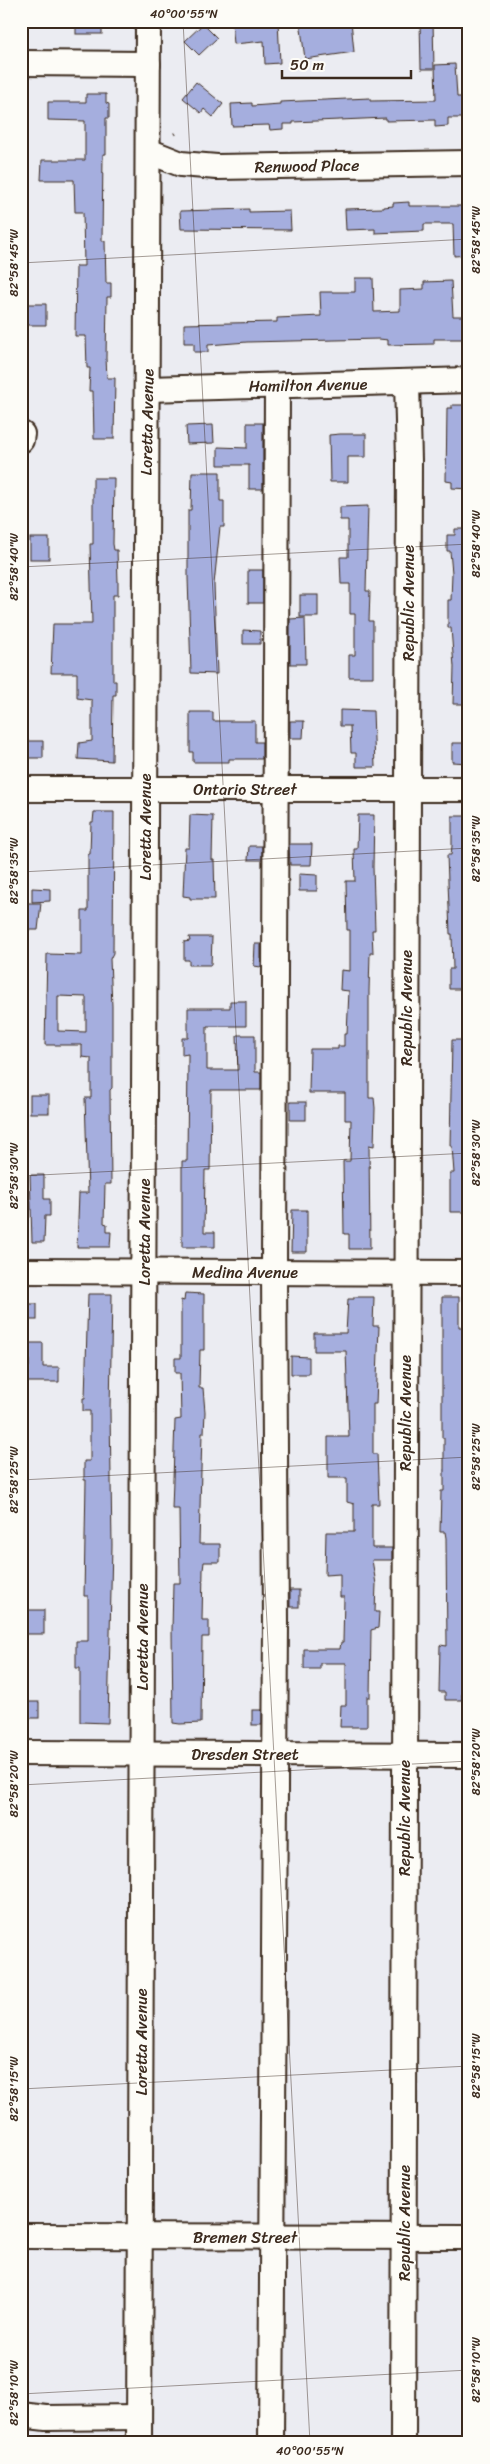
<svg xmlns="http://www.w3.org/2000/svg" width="490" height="2464" font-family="Sriracha,sans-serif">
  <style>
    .building { fill: #a5aede; stroke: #3b2a1e; fill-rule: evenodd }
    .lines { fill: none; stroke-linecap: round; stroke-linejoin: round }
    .minor-casing { stroke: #3b2a1e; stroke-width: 28 }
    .path { stroke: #3b2a1e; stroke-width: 3; stroke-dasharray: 1 4; stroke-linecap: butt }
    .minor { stroke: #fdfcf7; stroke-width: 24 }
    .ticks { fill: none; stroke: #3b2a1e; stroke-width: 1; stroke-opacity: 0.45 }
    .labels { text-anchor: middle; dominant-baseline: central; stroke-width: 4; stroke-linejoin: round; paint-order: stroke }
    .street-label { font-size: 16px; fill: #3b2a1e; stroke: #fdfcf7 }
    .neatline { fill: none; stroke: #3b2a1e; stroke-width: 2 }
    .ticks-label { font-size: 12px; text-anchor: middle; fill: #3b2a1e }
  </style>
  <rect width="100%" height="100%" fill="#ebecf2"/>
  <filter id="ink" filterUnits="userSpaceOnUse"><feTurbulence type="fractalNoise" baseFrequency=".02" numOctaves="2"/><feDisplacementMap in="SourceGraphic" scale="10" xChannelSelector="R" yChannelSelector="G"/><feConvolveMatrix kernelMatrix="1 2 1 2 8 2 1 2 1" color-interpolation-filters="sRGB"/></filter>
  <g filter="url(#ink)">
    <g class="building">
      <rect x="76" y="21" width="26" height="13"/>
      <polygon points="232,21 278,21 280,63 265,64 264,41 234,44"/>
      <polygon points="300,21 351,21 354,52 305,59"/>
      <polygon points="420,21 433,21 434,69 421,69"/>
      <polygon points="203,24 217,38 199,55 185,41"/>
      <polygon points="455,64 457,97 469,97 469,118 448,118 448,126 435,127 435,120 386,121 386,118 293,122 293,124 283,124 283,129 270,130 269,125 232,126 231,104 252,103 252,106 280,104 280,102 370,98 370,101 436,100 435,65"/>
      <polygon points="196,82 223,104 213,117 204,109 201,113 183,98"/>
      <polygon points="86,94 106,94 106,103 109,104 109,118 106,118 106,154 103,154 102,241 105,241 106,283 111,283 111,297 107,297 106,358 107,378 115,378 114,439 94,439 93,391 89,391 90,368 87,368 86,336 75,336 76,266 84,266 83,212 75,212 74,180 41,180 42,160 85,160 85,121 48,120 48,102 86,102"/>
      <polygon points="409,202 409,206 469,206 469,255 454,256 453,224 424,224 424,231 375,233 375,229 346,230 345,209 384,208 384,207 393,206 393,203"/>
      <polygon points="249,209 249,212 290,211 291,230 181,229 180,211"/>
      <polygon points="355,278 373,278 374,312 400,311 400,290 424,289 424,282 451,281 453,316 469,316 469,339 434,339 434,344 388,345 388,340 379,339 247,342 208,345 208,352 194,352 194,343 184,343 184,324 277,322 277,318 321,316 320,292 355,292"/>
      <polygon points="21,304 46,304 46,325 22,325"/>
      <polygon points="452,405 469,405 469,489 452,488 452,482 446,481 447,408 452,408"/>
      <polygon points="247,423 263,423 263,489 249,489 249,465 218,465 218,447 247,448"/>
      <polygon points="213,425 214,443 187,444 186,426"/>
      <polygon points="340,434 366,434 366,457 348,457 348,482 330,482 329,435"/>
      <polygon points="192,472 220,472 220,501 224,501 224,527 220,527 214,584 217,674 191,673 188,578 188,510 191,510"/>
      <polygon points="93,478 114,478 113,544 114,550 117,550 118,582 118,595 113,595 113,681 116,681 116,695 113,695 112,761 78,759 79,743 92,741 92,700 77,698 77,673 51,673 53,624 92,624 90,544 93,544"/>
      <polygon points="368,506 366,591 370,591 369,621 373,621 373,677 349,677 349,655 355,655 355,614 350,614 350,584 341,584 340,557 348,557 348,520 340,520 340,507"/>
      <polygon points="455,529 469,529 469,704 453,704 454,667 451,628 448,628 448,600 451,600 452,573 450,551 447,551 447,535 455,535"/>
      <rect x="30" y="538" width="19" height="21"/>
      <rect x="248" y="570" width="15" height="33"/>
      <rect x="300" y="595" width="18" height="22"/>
      <polygon points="305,618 306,664 290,664 290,619"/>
      <polygon points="243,630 260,631 260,644 243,644"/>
      <polygon points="340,710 373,711 375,767 356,767 356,753 351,753 350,726 340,726"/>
      <polygon points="190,712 213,712 213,721 255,721 255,742 262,742 262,759 229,759 229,762 193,762 193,752 190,752"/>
      <polygon points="290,721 304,721 303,738 290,738"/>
      <polygon points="25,741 43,741 43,758 24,758"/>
      <polygon points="452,743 469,743 469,763 452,762"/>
      <path d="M 94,812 L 114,812 L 113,953 L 110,959 L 112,1006 L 112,1088 L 110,1090 L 111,1184 L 105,1184 L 104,1223 L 107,1224 L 107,1232 L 111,1232 L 110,1247 L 77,1247 L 79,1193 L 88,1193 L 85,1098 L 91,1098 L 91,1058 L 82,1057 L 82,1045 L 45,1045 L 47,954 L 82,955 L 82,911 L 88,911 L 88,854 L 90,854 L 91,822 L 93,822 ZM 58,996 L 86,997 L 86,1032 L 58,1031 Z"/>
      <polygon points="190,815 213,816 212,860 214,860 215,899 190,899 190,897 183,896 185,848 189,848"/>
      <polygon points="358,815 374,815 373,867 375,930 372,930 373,953 370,953 369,991 369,1098 374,1098 375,1108 374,1146 369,1145 370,1249 349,1249 349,1234 344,1234 343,1161 350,1161 351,1120 345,1120 345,1093 309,1093 310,1049 338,1049 338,1046 344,1046 344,1034 347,1034 349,991 340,990 341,970 350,971 350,930 347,930 346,881 355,881 354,849 357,849"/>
      <polygon points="452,816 469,816 469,989 449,989 449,969 453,969 452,934 450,934 447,855 451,855 452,846"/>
      <polygon points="289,844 312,844 311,865 290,865"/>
      <polygon points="249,846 262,846 262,860 248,860"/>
      <polygon points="299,874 317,875 317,891 299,891"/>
      <polygon points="32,888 50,889 50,901 32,902"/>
      <polygon points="24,903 41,903 38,930 24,930"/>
      <polygon points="189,937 212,937 211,965 189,965 189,960 184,960 184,942 190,941"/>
      <polygon points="255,944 261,944 261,967 254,966"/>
      <polygon points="230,1001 246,1001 246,1026 207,1026 207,1070 238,1070 237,1035 255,1035 255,1072 261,1072 261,1090 211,1090 210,1170 205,1170 204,1232 215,1232 215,1247 182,1247 182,1161 187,1161 188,1057 188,1054 182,1055 182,1038 188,1038 188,1008 230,1008"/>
      <polygon points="452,1040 469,1040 469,1212 450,1212 450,1173 454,1173 452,1146 450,1146"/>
      <rect x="30" y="1095" width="19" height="18"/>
      <rect x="290" y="1102" width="16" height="18"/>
      <polygon points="30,1175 44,1175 44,1199 50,1199 50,1216 45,1216 44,1242 32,1242"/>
      <polygon points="292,1210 307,1210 307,1252 291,1252"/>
      <polygon points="185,1293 204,1294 204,1350 200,1350 199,1388 203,1388 205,1412 204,1433 202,1433 199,1544 220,1544 220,1562 204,1562 203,1570 202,1620 209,1620 209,1637 202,1637 201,1723 180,1724 173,1723 172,1631 173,1583 180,1583 179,1509 172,1509 175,1420 181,1419 180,1373 175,1373 175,1358 181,1358 181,1300 184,1301"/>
      <polygon points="88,1294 112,1294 110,1411 112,1545 108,1723 80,1722 80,1668 76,1668 76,1641 88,1641 88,1596 84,1596 86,1480 84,1480 84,1461 90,1461 90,1411 83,1411 83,1398 85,1398"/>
      <polygon points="354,1297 374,1297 373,1326 379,1326 376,1404 373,1404 373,1454 377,1454 379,1504 372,1504 372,1548 392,1548 392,1560 372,1560 376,1584 375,1612 379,1612 378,1628 371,1630 370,1697 367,1697 367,1727 340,1727 341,1705 346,1705 346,1663 320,1663 320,1669 304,1669 304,1649 340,1649 341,1642 343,1642 344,1597 340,1597 340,1574 325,1575 326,1532 354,1532 354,1504 347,1502 347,1478 328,1478 328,1437 349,1437 346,1351 314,1351 314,1333 346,1333 348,1299 354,1299"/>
      <polygon points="442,1297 459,1297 459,1327 465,1327 466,1391 464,1454 469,1454 469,1538 465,1538 465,1579 469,1579 469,1600 466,1600 466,1646 469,1646 469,1665 461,1665 462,1700 445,1700 445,1692 439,1692 440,1645 447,1646 446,1538 445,1532 440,1532 441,1491 444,1491 444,1438 442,1438"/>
      <rect x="22" y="1304" width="15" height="16"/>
      <polygon points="29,1343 43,1343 43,1367 59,1367 59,1382 26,1382 26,1367 29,1367"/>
      <polygon points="291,1356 309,1357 309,1374 291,1374"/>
      <rect x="290" y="1590" width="9" height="17"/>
      <rect x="21" y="1610" width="23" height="24"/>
      <rect x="22" y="1702" width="17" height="16"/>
      <rect x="252" y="1710" width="10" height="15"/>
    </g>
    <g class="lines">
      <g class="minor-casing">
        <g id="minor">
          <polyline points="21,63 148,64"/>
          <polyline points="148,151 181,164 217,167 469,163"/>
          <polyline points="148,389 469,380"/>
          <polyline points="21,440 22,434"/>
          <polyline points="21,789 469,789"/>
          <polyline points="21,1271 469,1273"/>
          <polyline points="21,1753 469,1755"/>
          <polyline points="21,2236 469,2237"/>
          <polyline points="21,2415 46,2418 139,2417"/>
          <polyline points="139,2443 148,21"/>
          <polyline points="271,2443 276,1624 274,1272 277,386"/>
          <polyline points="403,2443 409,461 407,382"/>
        </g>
      </g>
      <polyline class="path" points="175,134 178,132"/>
      <use href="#minor" class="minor"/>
    </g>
  </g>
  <path class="ticks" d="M 183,21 L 310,2443M 21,263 L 469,239M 21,567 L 469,544M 21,872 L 469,848M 21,1176 L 469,1153M 21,1480 L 469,1457M 21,1785 L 469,1761M 21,2089 L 469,2066M 21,2394 L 469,2370"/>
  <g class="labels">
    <g class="street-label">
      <text transform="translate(307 166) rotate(-1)">Renwood Place</text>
      <text transform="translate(308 385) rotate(-1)">Hamilton Avenue</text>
      <text transform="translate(147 422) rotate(-89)">Loretta Avenue</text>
      <text transform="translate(408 603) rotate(-90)">Republic Avenue</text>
      <text x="245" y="789">Ontario Street</text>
      <text transform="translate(145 827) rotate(-90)">Loretta Avenue</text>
      <text transform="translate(406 1008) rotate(-90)">Republic Avenue</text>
      <text transform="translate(144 1232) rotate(-90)">Loretta Avenue</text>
      <text x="245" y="1272">Medina Avenue</text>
      <text transform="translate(405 1413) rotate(-90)">Republic Avenue</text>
      <text transform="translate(142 1637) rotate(-90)">Loretta Avenue</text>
      <text x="245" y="1754">Dresden Street</text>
      <text transform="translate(404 1818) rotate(-90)">Republic Avenue</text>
      <text transform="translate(141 2042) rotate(-90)">Loretta Avenue</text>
      <text transform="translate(404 2223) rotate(-90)">Republic Avenue</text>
      <text x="245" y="2237">Bremen Street</text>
    </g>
  </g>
  <rect width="490" height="2464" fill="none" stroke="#fdfcf7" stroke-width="55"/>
  <path d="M282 70v8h129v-8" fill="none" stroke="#3b2a1e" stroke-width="2.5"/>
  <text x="290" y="70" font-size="15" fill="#3b2a1e" stroke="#fdfcf7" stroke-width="4" paint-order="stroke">50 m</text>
  <rect x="28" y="28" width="434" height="2408" class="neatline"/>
  <g class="ticks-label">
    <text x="184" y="18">40°00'55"N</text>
    <text transform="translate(476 240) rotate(-90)" y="4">82°58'45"W</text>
    <text transform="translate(14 263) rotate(-90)" y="4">82°58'45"W</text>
    <text transform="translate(476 544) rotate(-90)" y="4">82°58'40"W</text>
    <text transform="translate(14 567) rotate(-90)" y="4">82°58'40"W</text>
    <text transform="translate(476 849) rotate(-90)" y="4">82°58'35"W</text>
    <text transform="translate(14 871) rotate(-90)" y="4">82°58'35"W</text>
    <text transform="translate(476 1153) rotate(-90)" y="4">82°58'30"W</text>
    <text transform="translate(14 1176) rotate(-90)" y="4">82°58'30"W</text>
    <text transform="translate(476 1457) rotate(-90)" y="4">82°58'25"W</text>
    <text transform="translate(14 1480) rotate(-90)" y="4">82°58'25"W</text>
    <text transform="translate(476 1762) rotate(-90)" y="4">82°58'20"W</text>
    <text transform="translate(14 1784) rotate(-90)" y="4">82°58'20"W</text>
    <text transform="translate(476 2066) rotate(-90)" y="4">82°58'15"W</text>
    <text transform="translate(14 2089) rotate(-90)" y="4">82°58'15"W</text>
    <text transform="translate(476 2370) rotate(-90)" y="4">82°58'10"W</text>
    <text transform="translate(14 2393) rotate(-90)" y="4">82°58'10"W</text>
    <text x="310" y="2455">40°00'55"N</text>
  </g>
</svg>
